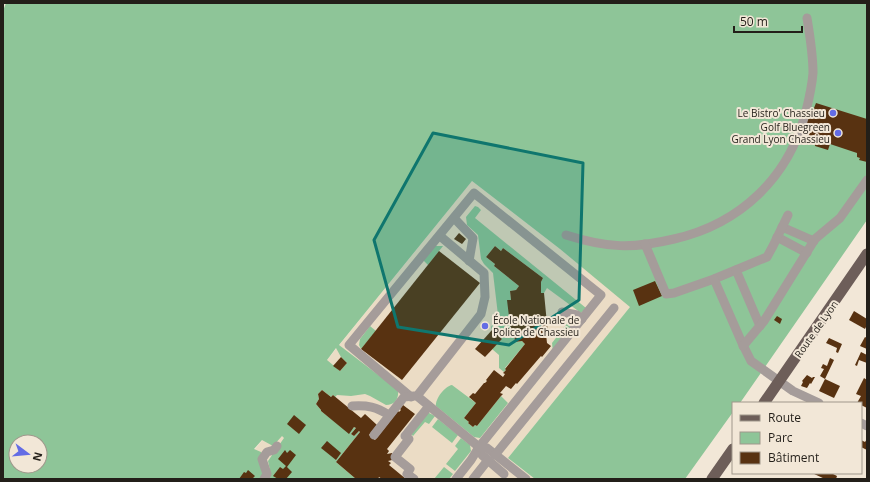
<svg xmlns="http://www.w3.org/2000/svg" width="870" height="482" font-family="'Open Sans',sans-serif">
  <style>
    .built { fill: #ebdcc5 }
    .green { fill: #8ec598; fill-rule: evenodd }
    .building { fill: #583211 }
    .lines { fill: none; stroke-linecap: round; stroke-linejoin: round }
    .minor { stroke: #a59c9a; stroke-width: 9 }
    .major { stroke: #6d5e59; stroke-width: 11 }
    .marked { fill: #0f766e; fill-opacity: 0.2; stroke: #0f766e; stroke-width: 3; stroke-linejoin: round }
    .poi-dot { fill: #636ce5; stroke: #f2e7d7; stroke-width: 1.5 }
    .labels { text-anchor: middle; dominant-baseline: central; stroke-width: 4; stroke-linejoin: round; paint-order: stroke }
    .poi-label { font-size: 10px; fill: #231f19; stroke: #f2e7d7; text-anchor: end }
    .street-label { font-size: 10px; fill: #231f19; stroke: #f2e7d7 }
  </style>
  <rect width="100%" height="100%" fill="#f2e7d7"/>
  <polygon class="built" points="472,181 560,249 631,306 508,458 535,479 231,479"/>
  <g class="green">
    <path d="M 6,3 L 867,3 L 867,220 L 740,403 L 733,403 L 733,412 L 685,479 L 535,479 L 508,458 L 630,307 L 560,249 L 472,181 L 339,345 L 398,390 C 399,399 395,405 386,405 L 370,396 L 365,394 L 351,396 L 337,395 L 335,397 L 333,395 L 331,397 L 322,390 L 318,394 L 319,399 L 316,404 L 321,410 L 321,411 L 349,433 L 354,427 L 356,428 L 351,434 L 354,436 L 359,431 L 360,432 L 336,462 L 356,479 L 267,479 L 270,470 L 268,461 L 284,438 L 282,436 L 273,446 L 262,440 L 254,449 L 261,452 L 264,473 L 261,479 L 3,479 L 3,11 ZM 336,348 L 341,357 L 347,363 L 340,371 L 327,360 ZM 16,442 L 40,442 L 40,466 L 16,466 Z"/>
    <polygon points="475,206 478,207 481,210 475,218 586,308 581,313 547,288 544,293 541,293 541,282 543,278 503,248 501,251 495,246 486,257 495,264 494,266 519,286 516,290 510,291 511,300 508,300 515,342 522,341 525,344 505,368 506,370 504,372 499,368 499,355 492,349 502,339 492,330 491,327 498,315 493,273 484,264 481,259 478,235 467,225 466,217"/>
    <polygon points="435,246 443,246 428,265 423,260"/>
    <polygon points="573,318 576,320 553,352 552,343 569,321"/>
    <polygon points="370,326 376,331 361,349 359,345 360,339"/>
    <path d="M 452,385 L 476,403 L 464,418 L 469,422 L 468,423 L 473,427 L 475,425 L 477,426 L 501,396 L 508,403 L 480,438 L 474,437 L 436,406 C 435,399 445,386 452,385 Z"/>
    <polygon points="427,412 435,416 429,424 425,422 413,436 411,434"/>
    <polygon points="438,419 458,435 452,443 432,427"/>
    <polygon points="461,438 470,445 471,451 455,471 446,464 458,449 455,446"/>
    <polygon points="444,467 453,474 449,479 434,479"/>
  </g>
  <g class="building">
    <polygon points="816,103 867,119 867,162 859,160 860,158 857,157 857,153 830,144 828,150 815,146 815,144 806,141 811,125 805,123 808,112 812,113"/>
    <polygon points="459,233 466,239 462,244 454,239"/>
    <polygon points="495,246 501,251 503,248 543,278 541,282 541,293 544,293 548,334 546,334 547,343 551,346 542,357 541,356 517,384 516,383 511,389 506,386 500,393 503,394 501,396 477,426 475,425 473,427 468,423 469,422 464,418 476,403 469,397 473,393 475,394 484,383 485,383 487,381 486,380 494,370 503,377 505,374 503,373 506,370 505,369 525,344 522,341 515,342 514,333 511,333 507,300 511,300 510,291 516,290 519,286 494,266 495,264 486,257"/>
    <polygon points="439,251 480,283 402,380 361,349"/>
    <polygon points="655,281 662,296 639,306 633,290"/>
    <polygon points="854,311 867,319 867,325 865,329 849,320"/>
    <polygon points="777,316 782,319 780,324 774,320"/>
    <polygon points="492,330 502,339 485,357 475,349"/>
    <polygon points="865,337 867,338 867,349 860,346"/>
    <polygon points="829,338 842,344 838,353 836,352 837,348 826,343"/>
    <polygon points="861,352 867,355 867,363 859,360 857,366 855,365"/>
    <polygon points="341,357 347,363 340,371 333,366"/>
    <polygon points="830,358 834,360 825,379 820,376 824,369 821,368 823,364 827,366"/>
    <polygon points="807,375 812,378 813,377 815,377 811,384 810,383 807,388 801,386 803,382 802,381"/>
    <polygon points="864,378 867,380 867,408 861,405 861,403 857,403 861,396 856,394"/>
    <polygon points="825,379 840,386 834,398 819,391"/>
    <polygon points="322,390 331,397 333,395 361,418 365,414 377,425 369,435 375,440 398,411 399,412 401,410 400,409 403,405 415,414 387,449 389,451 387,454 392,453 392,460 388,461 391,463 389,465 406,479 382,479 379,477 378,479 356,479 336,462 360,432 359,431 354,436 351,434 356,428 354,427 349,434 321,411 321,410 316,404 319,399 318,394"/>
    <polygon points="294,415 306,425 299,434 287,424"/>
    <polygon points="867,439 867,450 861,447 861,440 865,442"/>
    <polygon points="327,441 341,453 336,460 321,448"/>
    <polygon points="285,450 287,453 290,450 296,455 287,467 292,472 286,479 278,479 273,476 280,467 283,469 286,466 278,459"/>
    <polygon points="248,470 255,476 252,479 239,479 244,472 246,473"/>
    <polygon points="812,473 831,473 837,476 836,479 825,479"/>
  </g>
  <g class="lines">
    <g class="minor">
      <polyline points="454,218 473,238 469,261"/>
      <polyline points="782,227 814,241"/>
      <path d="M 566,235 C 607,248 632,249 674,239 C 740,224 789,178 806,111 C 809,99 812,86 813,73 C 813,54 810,36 807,18"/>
      <polyline points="440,236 484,273 485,297 481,314 417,396 479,447 482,455 504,474"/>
      <polyline points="777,237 807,253"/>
      <polyline points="645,244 666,294 674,293 714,279 767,257 773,246 788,215"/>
      <polyline points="736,270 760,326"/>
      <polyline points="714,279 742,343 751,361 793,391 819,403"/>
      <polyline points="562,312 577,315 582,319"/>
      <polyline points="743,346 764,321 815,239 840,218 867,180"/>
      <polyline points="411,397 349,345 474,193 601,295 479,447 471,460 456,479"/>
      <path d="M 352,406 C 368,405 376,407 389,415"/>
      <polyline points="861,423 867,426"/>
      <polyline points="374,435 404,397 414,396"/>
      <polyline points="479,447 487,448 526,479"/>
      <polyline points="495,455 614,308"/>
      <polyline points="264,479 267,474 262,459 267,452 274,450 277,446"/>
      <polyline points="414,479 407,474 410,469 395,457 409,439 405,436 429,406"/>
      <polyline points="473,479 488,460"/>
    </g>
    <g class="major">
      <polyline points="764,403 867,254"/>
      <polyline points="712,479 733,449"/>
    </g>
  </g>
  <path class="marked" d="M 433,133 L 583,163 L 579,300 L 509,345 L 398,327 L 374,240 Z"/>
  <g class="poi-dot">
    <circle cx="833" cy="113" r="4"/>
    <circle cx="838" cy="133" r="4"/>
    <circle cx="485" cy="326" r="4"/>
  </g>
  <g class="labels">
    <g class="poi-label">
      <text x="825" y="113">Le Bistro' Chassieu</text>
      <text x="830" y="127">Golf Bluegreen<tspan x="830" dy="12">Grand Lyon Chassieu</tspan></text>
      <text x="493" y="320" text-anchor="start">École Nationale de<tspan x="493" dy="12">Police de Chassieu</tspan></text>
    </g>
    <g class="street-label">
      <text transform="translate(816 329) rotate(-55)">Route de Lyon</text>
    </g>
  </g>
  <rect width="870" height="482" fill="none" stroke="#231f19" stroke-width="8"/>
  <rect x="732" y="402" width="130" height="72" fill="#f2e7d7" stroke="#9f978b"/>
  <rect x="740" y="415" width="20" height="6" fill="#6d5e59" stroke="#9f978b"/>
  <text x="768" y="422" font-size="12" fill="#231f19">Route</text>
  <rect x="740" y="432" width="20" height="12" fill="#8ec598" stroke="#9f978b"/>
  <text x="768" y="442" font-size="12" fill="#231f19">Parc</text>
  <rect x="740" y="452" width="20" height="12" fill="#583211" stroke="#9f978b"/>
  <text x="768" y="462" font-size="12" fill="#231f19">Bâtiment</text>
  <g transform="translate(28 454) rotate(106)"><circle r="19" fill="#f2e7d7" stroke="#9f978b"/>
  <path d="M0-3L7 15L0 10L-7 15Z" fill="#636ce5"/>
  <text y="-6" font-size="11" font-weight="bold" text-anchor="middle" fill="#231f19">N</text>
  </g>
  <path d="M734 26v6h68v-6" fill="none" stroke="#231f19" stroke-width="2"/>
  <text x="740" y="26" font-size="12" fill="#231f19" stroke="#f2e7d7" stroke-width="3" paint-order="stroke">50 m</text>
</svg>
